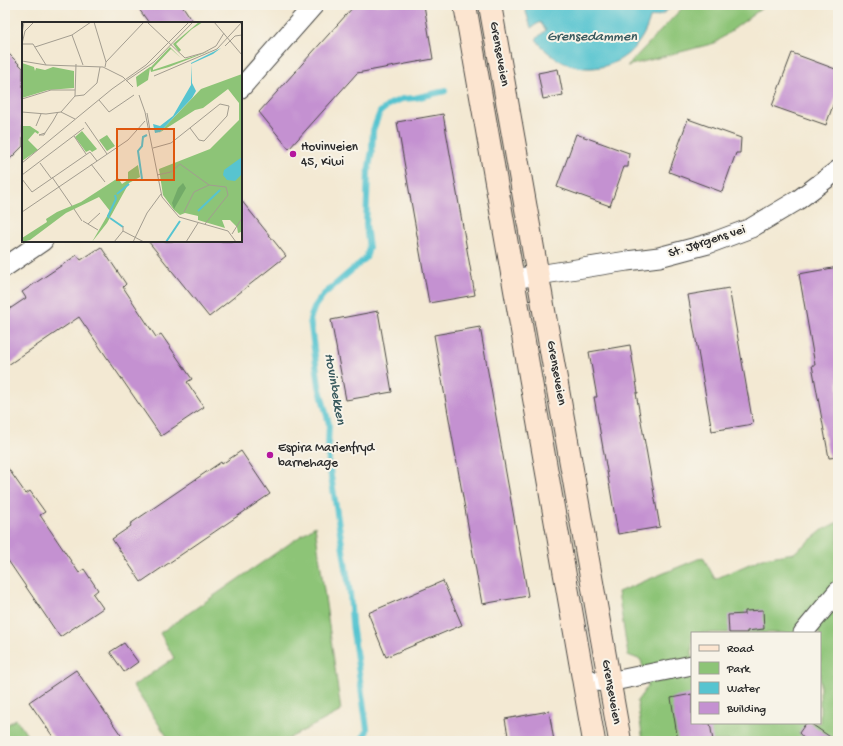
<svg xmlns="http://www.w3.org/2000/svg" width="843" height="746" font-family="'Gochi Hand',sans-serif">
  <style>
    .green { fill: #8dc477; stroke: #5c7851; fill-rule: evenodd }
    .water { fill: #57c4d0; stroke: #41787e }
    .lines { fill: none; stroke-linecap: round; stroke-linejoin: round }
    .stream { stroke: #57c4d0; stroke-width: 6 }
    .building { fill: #c491d1 }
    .street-casing { stroke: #494844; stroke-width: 21 }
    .secondary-casing { stroke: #494844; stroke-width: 24 }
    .street { stroke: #fff; stroke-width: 19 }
    .secondary { stroke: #fce5d0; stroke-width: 22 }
    .poi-dot { fill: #b5179e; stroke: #f7f3e8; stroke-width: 1.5 }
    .labels { text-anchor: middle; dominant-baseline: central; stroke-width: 4; stroke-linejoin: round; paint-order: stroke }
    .street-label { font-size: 13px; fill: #2b2b2b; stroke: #f7f3e8 }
    .poi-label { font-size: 13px; fill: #2b2b2b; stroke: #f7f3e8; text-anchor: start }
    .water-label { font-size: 14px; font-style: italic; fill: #38595d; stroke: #f7f3e8 }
    .inset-river { fill: none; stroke: #57c4d0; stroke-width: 2 }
    .inset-road { fill: none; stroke: #a39d90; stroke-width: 1 }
    .view { fill: #df570e; fill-opacity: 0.15; stroke: #df570e; stroke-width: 2 }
    .inset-edge { fill: none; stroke: #2b2b2b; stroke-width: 2 }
  </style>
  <rect width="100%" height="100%" fill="#f7f3e8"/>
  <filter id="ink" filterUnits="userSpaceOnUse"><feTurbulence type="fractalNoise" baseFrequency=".025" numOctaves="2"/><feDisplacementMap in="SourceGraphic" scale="8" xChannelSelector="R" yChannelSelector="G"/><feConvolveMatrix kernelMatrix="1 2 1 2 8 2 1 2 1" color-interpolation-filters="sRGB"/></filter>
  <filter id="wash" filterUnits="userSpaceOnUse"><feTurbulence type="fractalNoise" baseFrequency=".012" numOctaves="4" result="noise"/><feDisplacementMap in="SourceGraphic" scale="16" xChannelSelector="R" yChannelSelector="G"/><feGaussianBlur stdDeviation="0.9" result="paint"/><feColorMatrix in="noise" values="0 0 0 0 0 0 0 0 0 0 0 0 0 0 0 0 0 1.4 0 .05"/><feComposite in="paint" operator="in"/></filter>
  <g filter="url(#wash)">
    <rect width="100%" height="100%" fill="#f3e9d3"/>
    <g class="green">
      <polygon points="685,5 766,5 715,43 627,66"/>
      <path d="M 838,522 L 838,741 L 643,741 L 637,701 L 648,686 L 641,660 L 628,655 L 618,592 L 703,557 L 715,579 L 763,558 L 794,553 L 824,529 ZM 692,633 L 820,633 L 820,723 L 692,723 Z"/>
      <polygon points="315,526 341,711 284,741 170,741 133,686 174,658 160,633"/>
      <polygon points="16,719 31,741 5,741 5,726"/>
    </g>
    <path class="water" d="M 524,5 L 674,5 L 661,15 L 650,18 C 635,74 569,86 536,39 L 546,30 L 540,22 L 531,28 Z"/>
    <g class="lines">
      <polyline class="stream" points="363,737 366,734 367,729 352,624 350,593 329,464 328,444 329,424 319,386 310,319 315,306 323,295 366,258 369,248 366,225 368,172 372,150 373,130 380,112 390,104 402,99 415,98 445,91"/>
    </g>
    <g id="blocks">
      <g class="building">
        <polygon points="136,5 182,5 194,23 149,23"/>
        <polygon points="355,5 424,5 433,59 357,73 289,149 259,112"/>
        <polygon points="5,50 23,68 23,146 5,164"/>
        <polygon points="792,53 838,70 838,91 826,125 772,106"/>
        <polygon points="558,69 563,95 543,99 538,73"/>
        <polygon points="443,114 475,295 429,303 397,122"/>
        <polygon points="688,119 741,138 740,153 736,153 722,192 669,172"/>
        <polygon points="576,134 629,153 628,167 624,167 610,206 557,187"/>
        <polygon points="241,200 286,256 209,317 148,241 241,241"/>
        <polygon points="101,247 126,284 123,287 156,337 161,334 192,379 187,382 204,407 161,436 79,317 5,367 5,312 26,298 22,292 77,255 81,260"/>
        <polygon points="838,267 838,457 829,458 812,365 815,365 799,274"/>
        <polygon points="729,288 753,424 712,431 688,295"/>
        <polygon points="378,311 392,392 346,400 331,320"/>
        <polygon points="480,327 528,596 482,604 434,335"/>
        <polygon points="630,345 638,393 636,393 660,527 618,534 594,397 597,397 589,352"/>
        <polygon points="241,451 270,494 141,582 112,539 131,526 130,524 221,462 222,464"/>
        <polygon points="5,464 26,494 30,491 45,512 40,515 79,573 84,569 98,590 93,594 103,608 60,637 5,556"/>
        <polygon points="443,581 462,625 386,657 368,613"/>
        <polygon points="763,610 764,629 747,631 747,633 729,633 728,615 745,614 745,611"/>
        <polygon points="124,643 138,662 124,672 110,652"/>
        <polygon points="76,670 125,741 56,741 29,702"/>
        <polygon points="692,694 692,723 710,723 713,741 678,741 671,698"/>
        <polygon points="549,711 554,741 509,741 505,719"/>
        <polygon points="806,723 810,723 836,741 806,741 799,733"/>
      </g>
    </g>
  </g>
  <g filter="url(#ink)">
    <use href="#blocks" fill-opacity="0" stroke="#494844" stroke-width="1"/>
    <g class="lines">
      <g class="street-casing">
        <g id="street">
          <polyline points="241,88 314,5"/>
          <polyline points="5,267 43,241"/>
          <polyline points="513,279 627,261 659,257 708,244 751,228 798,200 838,170"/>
          <polyline points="803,633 838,591"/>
          <polyline points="582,675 593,681 609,682 692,665"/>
        </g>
      </g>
      <g class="secondary-casing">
        <g id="secondary">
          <polyline points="465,5 594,741"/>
          <polyline points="490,5 620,741"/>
        </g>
      </g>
      <use href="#street" class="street"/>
      <use href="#secondary" class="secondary"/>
    </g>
  </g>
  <g class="poi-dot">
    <circle cx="293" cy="154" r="4"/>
    <circle cx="270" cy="455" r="4"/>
  </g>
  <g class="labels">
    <g class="street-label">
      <text transform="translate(499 54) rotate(80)">Grenseveien</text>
      <text transform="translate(707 242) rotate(-18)">St. Jørgens vei</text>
      <text transform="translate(556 373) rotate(80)">Grenseveien</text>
      <text transform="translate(611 692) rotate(80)">Grenseveien</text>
    </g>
    <g class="poi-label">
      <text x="301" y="147">Hovinveien<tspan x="301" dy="15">45, Kiwi</tspan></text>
      <text x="278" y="448">Espira Marienfryd<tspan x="278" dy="15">barnehage</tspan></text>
    </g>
    <g class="water-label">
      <text x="592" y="37">Grensedammen</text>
      <text transform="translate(334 389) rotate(80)">Hovinbekken</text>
    </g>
  </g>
  <g transform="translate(22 22)">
    <rect width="220" height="220" fill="#f3e9d3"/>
    <path d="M 177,0 L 181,0 L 170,7 L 154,22 L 159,28 L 157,30 L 151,22 ZM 148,25 L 159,36 L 149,27 L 131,46 L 131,48 L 190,28 L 147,45 L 129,50 L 128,46 L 126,58 L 115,65 L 114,55 L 128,45 L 129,45 ZM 0,41 L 12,45 L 13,49 L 14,46 L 23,48 L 31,45 L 52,49 L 52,66 L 26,68 L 0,76 ZM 220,52 L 220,204 L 219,210 L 216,211 L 215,205 L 208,198 L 200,198 L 203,206 L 176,198 L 176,194 L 163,191 L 158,193 L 152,188 L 141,173 L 137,147 L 188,127 L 217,98 L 217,81 L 206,67 L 181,86 L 173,88 L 137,111 L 179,67 ZM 0,104 L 8,104 L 17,110 L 16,112 L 13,110 L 6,118 L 16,128 L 0,139 ZM 60,109 L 75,127 L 70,130 L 68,128 L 64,130 L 53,115 ZM 85,113 L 93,124 L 85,129 L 77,118 ZM 116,143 L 118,155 L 107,161 L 85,201 L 70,220 L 88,189 L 77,175 L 44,191 L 8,218 L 0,220 L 0,216 L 25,200 L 24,197 L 35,190 L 59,180 L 96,156 L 100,162 L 106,158 L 106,150 Z" fill="#8dc477"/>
    <path d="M 161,161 L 164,166 L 152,187 L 150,181 L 156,166 Z" fill="#72aa68"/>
    <path d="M 199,26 L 191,32 L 169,42 L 170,61 L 174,69 L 170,76 L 138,110 L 133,111 L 131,102 L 138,104 L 151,94 L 169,63 L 169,41 ZM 220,135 L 220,152 L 213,159 L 205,158 L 201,153 L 202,148 Z" fill="#57c4d0"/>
    <path class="inset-river" d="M 120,157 L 116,129 L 120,124 L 121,115 L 125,113M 95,172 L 107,162M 176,189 L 198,168M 87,196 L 86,194 L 94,177 L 93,173M 88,196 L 101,205M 144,220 L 158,199"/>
    <path class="inset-road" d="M 72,0 L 84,40M 125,0 L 163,36 L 181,31 L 194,24 L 202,11M 192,0 L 220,33M 0,12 L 2,0M 50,13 L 61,43M 0,22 L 11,22 L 24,43M 0,22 L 3,9 L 12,0M 203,24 L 213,14 L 220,13M 13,25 L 50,13 L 69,0M 0,39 L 24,43 L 81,45 L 101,55 L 111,65M 83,45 L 84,40 L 122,0M 132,54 L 195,27 L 220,0M 104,59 L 132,40 L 171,0M 117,73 L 123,90 L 140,175 L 157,195 L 206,209 L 214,220M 53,74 L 62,73 L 75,61 L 78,45M 0,77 L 29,68 L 53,68M 77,78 L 87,90 L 112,73M 0,90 L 24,92 L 39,90 L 53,74 L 54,42M 39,90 L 53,97M 125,91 L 128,108M 63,100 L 85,132M 14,104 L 19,92M 23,111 L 17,113 L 22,113 L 23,111 L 31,99 L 36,90M 52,114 L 64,132M 131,126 L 149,121 L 198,82 L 207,84 L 205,94 L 182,119 L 177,118 L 168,106M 0,141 L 90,67 L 124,43 L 167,0M 18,141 L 29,156M 69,142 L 83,160M 0,153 L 62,106M 135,153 L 149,150 L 158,142 L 187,163M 30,155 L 50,184M 0,157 L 10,170 L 68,130 L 75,139M 52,187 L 60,199M 0,190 L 106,118 L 123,99M 162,190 L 172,170 L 187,163 L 204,165 L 206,173 L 183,202M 61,199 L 76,208M 66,202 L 78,191M 101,204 L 101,209 L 122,220M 210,212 L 220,196M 92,220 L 101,209M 111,220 L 125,191 L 139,172M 164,220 L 176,201"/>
    <path class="view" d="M 95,107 L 152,107 L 152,158 L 95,158 Z"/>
    <rect width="220" height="220" class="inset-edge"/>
  </g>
  <rect width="843" height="746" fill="none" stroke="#f7f3e8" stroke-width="20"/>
  <rect x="691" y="632" width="130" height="92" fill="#f7f3e8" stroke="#a5a39c"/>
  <rect x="699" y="645" width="20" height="6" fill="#fce5d0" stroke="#a5a39c"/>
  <text x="727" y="652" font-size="12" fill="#2b2b2b">Road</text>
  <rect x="699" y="662" width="20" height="12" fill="#8dc477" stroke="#a5a39c"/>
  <text x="727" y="672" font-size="12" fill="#2b2b2b">Park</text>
  <rect x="699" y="682" width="20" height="12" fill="#57c4d0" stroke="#a5a39c"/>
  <text x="727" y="692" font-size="12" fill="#2b2b2b">Water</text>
  <rect x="699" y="702" width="20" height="12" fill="#c491d1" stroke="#a5a39c"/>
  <text x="727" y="712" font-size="12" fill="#2b2b2b">Building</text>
</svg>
